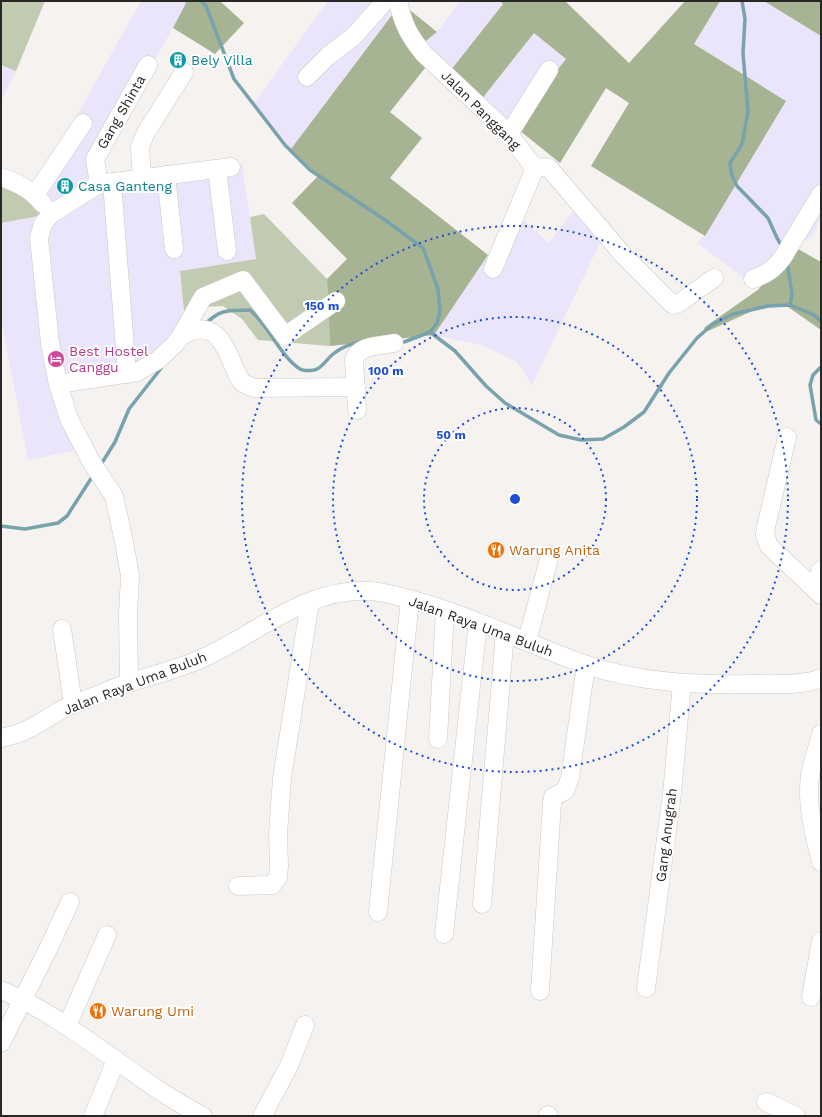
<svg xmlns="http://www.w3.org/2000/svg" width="822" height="1117" font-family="'Work Sans',sans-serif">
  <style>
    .commercial { fill: #eae5fb }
    .green { fill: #c1cbb2 }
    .forest { fill: #a6b493 }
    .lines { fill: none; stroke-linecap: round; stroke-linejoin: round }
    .stream { stroke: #78a2ac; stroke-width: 3.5 }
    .minor-casing { stroke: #ccc9c6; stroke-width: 19 }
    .minor { stroke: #fff; stroke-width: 18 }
    .ring { fill: none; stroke: #1d4ed8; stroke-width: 2; stroke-dasharray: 2 4 }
    .labels { text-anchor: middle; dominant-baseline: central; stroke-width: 4; stroke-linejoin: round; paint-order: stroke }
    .culture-label { font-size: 14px; fill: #0d838f; stroke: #fff; text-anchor: start }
    .street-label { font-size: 14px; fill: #282726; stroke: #fff }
    .hotel-label { font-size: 14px; fill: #b23c85; stroke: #fff; text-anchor: start }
    .food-label { font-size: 14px; fill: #c56008; stroke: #fff; text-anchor: start }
    .centre { fill: #1d4ed8; stroke: #fff; stroke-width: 2 }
    .ring-label { font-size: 12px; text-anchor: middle; font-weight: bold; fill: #1d4ed8; stroke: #fff; stroke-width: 4; stroke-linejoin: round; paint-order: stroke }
  </style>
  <rect width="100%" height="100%" fill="#f5f2ef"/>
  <g class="commercial">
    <polygon points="141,1 183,1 187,3 79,194 242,164 256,259 180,271 185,327 165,360 131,366 63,370 78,450 28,460 1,319 1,223 34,217 36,188"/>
    <polygon points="328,1 402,1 291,149 254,103"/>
    <polygon points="460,1 500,1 503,3 447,75 422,43 437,32"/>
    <polygon points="720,1 764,1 821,36 821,215 813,237 791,245 759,289 697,243 705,235 786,101 694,44"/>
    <polygon points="534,33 566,59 514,126 481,100"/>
    <polygon points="1,65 16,71 1,101"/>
    <polygon points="581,200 609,224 532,385 517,362 485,346 434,335 488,255 519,216 549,243"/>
  </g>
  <g class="green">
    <polygon points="1,1 45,1 16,71 1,65"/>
    <polygon points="1,174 54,207 34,217 1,223"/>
    <polygon points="264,214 327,279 330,346 258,340 242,319 223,306 201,307 185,322 180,271 256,259 250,217"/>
  </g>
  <g class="forest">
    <polygon points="183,1 220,1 244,23 215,54 173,28 186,3"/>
    <polygon points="500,1 565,1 629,63 685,1 720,1 694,44 786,101 705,236 591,166 629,103 606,88 560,163 514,126 566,59 534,33 481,100 447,75 503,4"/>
    <polygon points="764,1 821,1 821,36"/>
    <polygon points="401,3 437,32 422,44 433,58 390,112 422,138 390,178 488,255 434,335 330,346 327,279 347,259 292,203 318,176 291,149"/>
    <polygon points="791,245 821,262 821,330 788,307 761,307 708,331 704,329 705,327 759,289"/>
  </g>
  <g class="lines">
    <g class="stream">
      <polyline points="201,1 206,6 234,79 285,145 310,170 385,220 423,248 438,289 440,311 437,323 430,332"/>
      <polyline points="742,1 745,19 743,53 748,112 742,144 730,163 732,176 737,186 768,218 777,238 783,248"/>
      <polyline points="787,262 792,294 790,305"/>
      <path d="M 205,324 C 222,308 228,311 250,310 C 269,326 280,356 300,369 C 303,371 314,371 317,369 C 323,366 328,358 333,354 C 340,348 352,343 361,342"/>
      <polyline points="399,342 404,342 430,332 455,351 486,386 505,403 559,435 581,440 603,439 624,427 644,412 669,373 697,338 713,324 733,314 768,306 790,305 812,314 821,321"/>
      <polyline points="821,367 813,375 810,385 816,420 821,424"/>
      <polyline points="100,466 115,442 129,409 162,367"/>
      <polyline points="1,526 25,529 58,523 67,516 94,474"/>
    </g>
    <g class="minor-casing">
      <g id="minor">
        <path d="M 398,1 C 403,24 409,36 424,54 L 509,134 L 530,162 L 533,168 L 532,175 L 493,269"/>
        <polyline points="307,77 328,56 354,36 385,1"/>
        <polyline points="509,134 549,70"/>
        <polyline points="533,168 545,167 549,168 625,257 671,303 674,305 679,303 714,278"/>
        <polyline points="217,169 227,251"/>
        <polyline points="166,175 174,249"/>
        <path d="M 1,177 C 19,184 30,188 43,204"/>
        <polyline points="142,179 140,148 142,141 147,131 184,72"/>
        <polyline points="112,182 127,374"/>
        <polyline points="99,184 95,159 148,65"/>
        <polyline points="35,195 83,123"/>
        <path d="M 753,279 C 767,274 774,269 783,257 L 821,194"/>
        <path d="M 181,336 C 213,317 223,341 234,367 C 237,373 238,378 243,383 C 246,385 251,386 254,388 L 356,387"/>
        <polyline points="58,384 137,372 158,360 175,344 181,336 203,297 243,280 285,336 336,301"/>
        <path d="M 357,410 L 354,360 C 357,345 381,346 394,343"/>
        <polyline points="787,437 766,527 765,535 769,546 821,595"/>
        <polyline points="814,587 821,570"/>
        <polyline points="62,629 73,704"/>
        <polyline points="527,641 550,555"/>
        <polyline points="129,683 128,615 130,576 124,542 114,496 92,463 69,419 58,384 50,343 39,238 43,224 51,214 99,184 231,167"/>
        <path d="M 821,734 C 818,748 812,762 810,776 C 806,805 814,834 821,862"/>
        <path d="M 1,738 C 8,736 15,735 22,732 C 41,724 57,710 76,703 C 93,697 111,689 128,683 C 153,675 179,669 203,658 C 258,633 305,588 370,591 C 388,592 412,600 430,605 C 483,621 532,646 584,664 C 638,683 697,685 752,684 C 770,684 806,686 821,678"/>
        <polyline points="438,739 445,610"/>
        <polyline points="238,886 272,885 278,877 279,866 278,834 282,778 310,602"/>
        <polyline points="482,904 505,633"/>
        <polyline points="378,912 410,599"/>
        <polyline points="444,934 478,622"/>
        <polyline points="646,988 672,794 682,683"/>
        <path d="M 1,990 C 75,1021 132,1080 203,1116"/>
        <polyline points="540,991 552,803 553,797 565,791 570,778 586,665"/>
        <polyline points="811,997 821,941"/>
        <polyline points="67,1026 107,935"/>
        <polyline points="1,1043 49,947 70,902"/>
        <polyline points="766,1102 796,1116"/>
        <polyline points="93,1116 116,1060"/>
        <polyline points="262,1116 289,1066 305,1025"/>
        <polyline points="548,1116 548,1115"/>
      </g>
    </g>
    <use href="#minor" class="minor"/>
  </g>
  <g class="ring">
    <circle cx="515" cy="499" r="91"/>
    <circle cx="515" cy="499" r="182"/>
    <circle cx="515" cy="499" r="273"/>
  </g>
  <defs>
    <g id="building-disc" transform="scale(0.9)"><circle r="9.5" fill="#0f9aa8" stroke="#fff"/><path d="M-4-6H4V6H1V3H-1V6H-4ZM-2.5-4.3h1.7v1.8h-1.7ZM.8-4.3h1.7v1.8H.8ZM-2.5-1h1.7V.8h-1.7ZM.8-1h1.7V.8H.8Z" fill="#fff"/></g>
    <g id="hotel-disc" transform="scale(0.9)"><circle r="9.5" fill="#d1479c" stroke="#fff"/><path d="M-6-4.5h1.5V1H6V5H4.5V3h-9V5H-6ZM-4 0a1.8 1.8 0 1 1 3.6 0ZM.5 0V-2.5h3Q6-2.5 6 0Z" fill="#fff"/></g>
    <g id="restaurant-disc" transform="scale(0.9)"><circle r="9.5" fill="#e8710a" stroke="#fff"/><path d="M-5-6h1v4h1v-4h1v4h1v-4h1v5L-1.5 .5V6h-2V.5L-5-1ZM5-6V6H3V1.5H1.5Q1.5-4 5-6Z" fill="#fff"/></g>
  </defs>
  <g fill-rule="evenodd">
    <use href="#building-disc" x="178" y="60"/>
    <use href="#building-disc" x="65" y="186"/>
    <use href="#hotel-disc" x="56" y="359"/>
    <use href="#restaurant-disc" x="496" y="550"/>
    <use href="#restaurant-disc" x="98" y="1011"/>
  </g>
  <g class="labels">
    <g class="culture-label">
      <text x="191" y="60">Bely Villa</text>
      <text x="78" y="186">Casa Ganteng</text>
    </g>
    <g class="street-label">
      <text transform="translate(481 110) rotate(45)">Jalan Panggang</text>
      <text transform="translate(121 112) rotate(-60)">Gang Shinta</text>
      <text transform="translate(481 626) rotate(20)">Jalan Raya Uma Buluh</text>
      <text transform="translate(135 683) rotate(-21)">Jalan Raya Uma Buluh</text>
      <text transform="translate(666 835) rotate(-83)">Gang Anugrah</text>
    </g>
    <g class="hotel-label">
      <text x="69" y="351">Best Hostel<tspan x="69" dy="16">Canggu</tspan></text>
    </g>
    <g class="food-label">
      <text x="509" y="550">Warung Anita</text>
      <text x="111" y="1011">Warung Umi</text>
    </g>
  </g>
  <circle cx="515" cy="499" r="6" class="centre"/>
  <g class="ring-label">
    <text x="322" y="310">150 m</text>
    <text x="386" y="375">100 m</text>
    <text x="451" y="439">50 m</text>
  </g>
  <rect width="822" height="1117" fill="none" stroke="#282726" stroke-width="4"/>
</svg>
